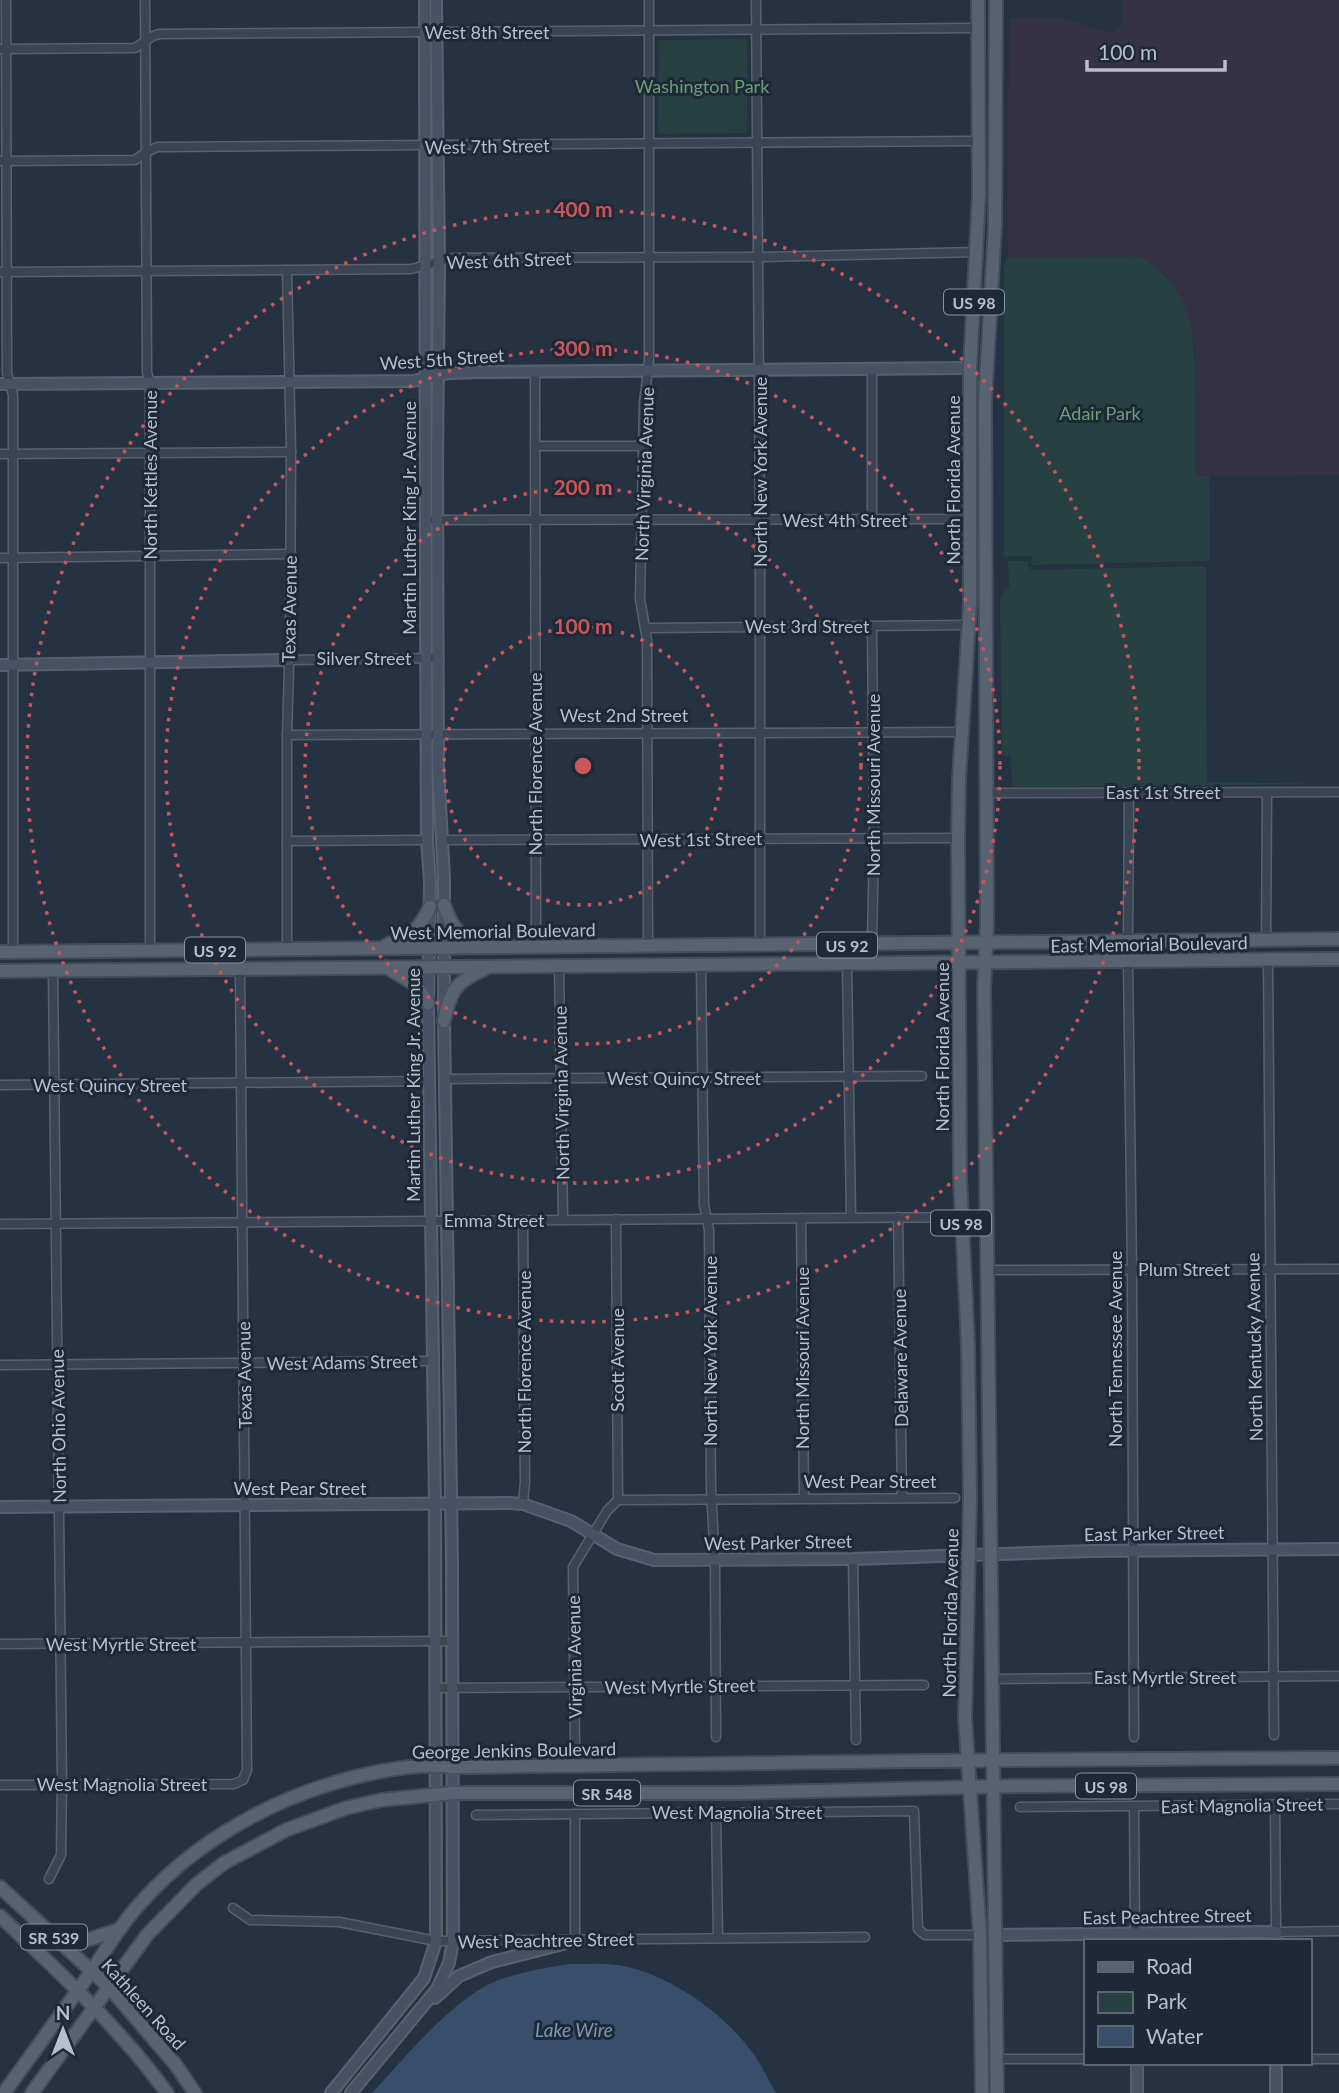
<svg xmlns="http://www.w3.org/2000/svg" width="1339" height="2093" font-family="Lato,sans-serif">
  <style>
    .medical { fill: #343243 }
    .green { fill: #274143 }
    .water { fill: #384e6a }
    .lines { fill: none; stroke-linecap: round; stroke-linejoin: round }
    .street-casing { stroke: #58626f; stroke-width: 11 }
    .secondary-casing { stroke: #58626f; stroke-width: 14 }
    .primary-casing { stroke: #434d5b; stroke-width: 16 }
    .street { stroke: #3a4452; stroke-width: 8 }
    .secondary { stroke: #475365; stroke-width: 10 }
    .primary { stroke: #586372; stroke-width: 12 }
    .ring { fill: none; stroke: #cd5559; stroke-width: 3.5; stroke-dasharray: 3.5 7 }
    .labels { text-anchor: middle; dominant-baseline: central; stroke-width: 6; stroke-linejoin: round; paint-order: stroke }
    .shield { fill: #1e2937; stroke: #89929f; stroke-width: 2 }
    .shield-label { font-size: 16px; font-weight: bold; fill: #b7bfcc }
    .street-label { font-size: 18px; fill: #b7bfcc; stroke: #1e2937 }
    .park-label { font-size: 18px; fill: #6d9e77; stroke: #1e2937 }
    .water-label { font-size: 19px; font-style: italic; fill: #7d96b4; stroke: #1e2937 }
    .centre { fill: #cd5559; stroke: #1e2937; stroke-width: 3.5 }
    .ring-label { font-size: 21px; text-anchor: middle; font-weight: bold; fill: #cd5559; stroke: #1e2937; stroke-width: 6; stroke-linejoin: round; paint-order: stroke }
  </style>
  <rect width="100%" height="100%" fill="#253242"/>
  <polygon class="medical" points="1121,0 1339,0 1339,475 1195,476 1195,349 1166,276 1142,257 1007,258 1009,18 1066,18 1105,32 1116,32 1121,27"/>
  <g class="green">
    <polygon points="747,39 747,133 658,134 659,40"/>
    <path d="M 1142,257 C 1193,293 1195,330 1195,389 C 1195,418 1195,447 1195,476 L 1209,476 L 1210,561 L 1032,565 L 1032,556 L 1004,556 L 1004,265 L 1007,258 Z"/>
    <polygon points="1008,561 1028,561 1028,567 1032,570 1206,566 1207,782 1339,784 1012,787 1011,756 1002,756 1000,597 1009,588"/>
  </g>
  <path class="water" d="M 569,1964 C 585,1964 602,1963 618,1965 C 669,1973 726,2014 755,2056 C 763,2068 769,2081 776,2093 L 372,2093 C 405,2058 451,2000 496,1981 C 520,1972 544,1968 569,1964 Z"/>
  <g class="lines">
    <g class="street-casing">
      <g id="street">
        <polyline points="6,0 7,373 13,395 13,952"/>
        <polyline points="145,0 147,372 150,383 150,951"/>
        <polyline points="756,0 760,520 760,945"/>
        <polyline points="0,49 135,48 153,36 159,34 978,28"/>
        <polyline points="0,161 135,160 145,153 157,147 978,141"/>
        <polyline points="287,270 291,452 290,635 287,735 287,949"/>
        <polyline points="0,272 411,269 453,258 758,257 977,252"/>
        <polyline points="872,368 872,520"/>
        <polyline points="535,371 536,948"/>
        <polyline points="535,446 643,446"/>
        <polyline points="0,454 291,452"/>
        <polyline points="434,520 970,519"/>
        <polyline points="0,558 291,554"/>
        <polyline points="645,628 969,625"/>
        <polyline points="289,660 439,658"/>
        <polyline points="287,735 962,732"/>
        <polyline points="987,793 1339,792"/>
        <polyline points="443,840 958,838"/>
        <polyline points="287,841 427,840"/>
        <polyline points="1266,940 1267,793"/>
        <polyline points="1128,942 1129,792"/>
        <polyline points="872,945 874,838 872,626"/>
        <polyline points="648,947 647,640 640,599 644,403 649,361 649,0"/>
        <polyline points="1268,960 1274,1735"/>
        <polyline points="1128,961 1132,1270 1134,1737"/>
        <polyline points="847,964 851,1217"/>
        <polyline points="701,965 704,1205 709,1230 711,1489 715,1561 716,1737"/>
        <polyline points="559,966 563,1219"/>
        <polyline points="445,1079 922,1076"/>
        <polyline points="0,1085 430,1081"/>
        <polyline points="898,1217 902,1498"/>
        <polyline points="801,1218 804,1498"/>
        <polyline points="616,1219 618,1500"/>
        <polyline points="523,1220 525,1482 523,1504"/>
        <polyline points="0,1224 987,1217"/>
        <polyline points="988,1270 1339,1269"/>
        <polyline points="0,1365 432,1361"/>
        <polyline points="618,1500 955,1498"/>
        <polyline points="853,1559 856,1740"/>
        <polyline points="0,1644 453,1641"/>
        <polyline points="991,1679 1339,1676"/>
        <polyline points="436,1688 924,1685"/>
        <polyline points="575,1746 573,1567 607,1511 618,1500"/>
        <polyline points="0,1785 234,1784 243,1780 247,1770 240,970"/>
        <polyline points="1275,1804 1276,1932 1339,1931"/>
        <polyline points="1134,1806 1135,1933"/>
        <polyline points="1020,1807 1339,1804"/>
        <polyline points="716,1812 718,1937"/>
        <polyline points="476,1815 914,1811 918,1929 925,1935 980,1935"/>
        <polyline points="49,1879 61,1855 62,1784 53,970"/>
        <polyline points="233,1908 250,1920 339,1922 436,1941 865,1937"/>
        <polyline points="575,1941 575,1814"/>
        <polyline points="996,2059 1085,2059"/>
        <polyline points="1309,2059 1339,2059"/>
      </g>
    </g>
    <g class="secondary-casing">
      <g id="secondary">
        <polyline points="0,384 413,381 449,373 481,372 970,368"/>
        <polyline points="0,665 289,660"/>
        <polyline points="0,1507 509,1503 523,1504 571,1521 617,1549 654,1560 853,1559 1090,1551 1339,1549"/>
        <polyline points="995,1935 1276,1932 1275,1941"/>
        <polyline points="435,1998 459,1976 492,1962 575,1941"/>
        <polyline points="1137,2063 1137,2093"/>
        <polyline points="1276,2063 1276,2093"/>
        <polyline points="331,2093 424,1978 436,1941 435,1504 428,1003 430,882 427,840 426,610 425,0"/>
        <polyline points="351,2093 437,1989 449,1963 453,1941 452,1563 444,1021 444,878 438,767 437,459 439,262 436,0"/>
      </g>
    </g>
    <g class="primary-casing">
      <g id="primary">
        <polyline points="978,0 979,194 970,368 970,603 959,779 958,838 960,1178 968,1345 970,1498 965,1718 980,1935 982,2093"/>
        <polyline points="996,0 995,226 985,401 987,923 984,989 997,2093"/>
        <path d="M 444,905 C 454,933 460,936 489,944"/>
        <path d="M 385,946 C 410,935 418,932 430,907"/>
        <polyline points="0,952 1339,939"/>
        <polyline points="386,967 416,985 428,1003"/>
        <polyline points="0,971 1339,959"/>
        <path d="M 444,1021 C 450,992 455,982 483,970"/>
        <polyline points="0,1887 109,1987 175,2064 195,2093"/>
        <path d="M 0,1916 C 60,1973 118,2026 167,2093"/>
        <polyline points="54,1935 87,1940 118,1930"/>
        <path d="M 4,2093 C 33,2053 62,2012 91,1972 C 106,1950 119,1927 137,1907 C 187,1849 255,1808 327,1785 C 366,1773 412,1762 453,1767 C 748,1764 1044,1758 1339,1758"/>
        <polyline points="32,2093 147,1935 197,1884 224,1863 286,1830 346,1808 381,1800 453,1793 735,1793 1022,1786 1339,1784"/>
      </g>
    </g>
    <use href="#street" class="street"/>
    <use href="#secondary" class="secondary"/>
    <use href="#primary" class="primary"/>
  </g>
  <g class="ring">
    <circle cx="583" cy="766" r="139"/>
    <circle cx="583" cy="766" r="278"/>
    <circle cx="583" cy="766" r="417"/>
    <circle cx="583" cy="766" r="556"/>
  </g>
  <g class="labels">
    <g class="shield">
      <rect x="944" y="289.5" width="60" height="25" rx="5"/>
      <rect x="817" y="932.5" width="60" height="25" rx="5"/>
      <rect x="185" y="937.5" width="60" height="25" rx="5"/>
      <rect x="931" y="1210.5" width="60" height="25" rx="5"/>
      <rect x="1076" y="1773.5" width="60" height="25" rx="5"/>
      <rect x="574" y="1780.5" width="66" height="25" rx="5"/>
      <rect x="21" y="1924.5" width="66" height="25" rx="5"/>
    </g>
    <g class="shield-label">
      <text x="974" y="302">US 98</text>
      <text x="847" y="945">US 92</text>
      <text x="215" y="950">US 92</text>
      <text x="961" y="1223">US 98</text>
      <text x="1106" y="1786">US 98</text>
      <text x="607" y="1793">SR 548</text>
      <text x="54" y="1937">SR 539</text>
    </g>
    <g class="street-label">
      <text x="487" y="32">West 8th Street</text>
      <text transform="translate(487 146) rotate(-1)">West 7th Street</text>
      <text transform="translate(509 260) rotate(-2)">West 6th Street</text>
      <text transform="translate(442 359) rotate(-4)">West 5th Street</text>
      <text transform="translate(760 472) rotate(-90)">North New York Avenue</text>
      <text transform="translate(644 474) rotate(-88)">North Virginia Avenue</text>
      <text transform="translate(150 475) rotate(-90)">North Kettles Avenue</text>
      <text transform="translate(953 480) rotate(-90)">North Florida Avenue</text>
      <text transform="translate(409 518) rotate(-90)">Martin Luther King Jr. Avenue</text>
      <text x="845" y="520">West 4th Street</text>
      <text transform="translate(289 609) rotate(-89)">Texas Avenue</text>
      <text x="807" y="626">West 3rd Street</text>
      <text x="364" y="658">Silver Street</text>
      <text x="624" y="715">West 2nd Street</text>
      <text transform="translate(535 764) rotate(-90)">North Florence Avenue</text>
      <text transform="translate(873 785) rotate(-90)">North Missouri Avenue</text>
      <text x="1163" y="792">East 1st Street</text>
      <text transform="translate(701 839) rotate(-1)">West 1st Street</text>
      <text transform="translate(493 931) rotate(-1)">West Memorial Boulevard</text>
      <text transform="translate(1149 944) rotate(-1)">East Memorial Boulevard</text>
      <text transform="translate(942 1047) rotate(-90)">North Florida Avenue</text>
      <text x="684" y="1078">West Quincy Street</text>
      <text x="110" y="1085">West Quincy Street</text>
      <text transform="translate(413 1085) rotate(-90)">Martin Luther King Jr. Avenue</text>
      <text transform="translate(561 1093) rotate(-91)">North Virginia Avenue</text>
      <text x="494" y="1220">Emma Street</text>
      <text x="1184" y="1269">Plum Street</text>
      <text transform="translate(1254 1347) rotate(-91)">North Kentucky Avenue</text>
      <text transform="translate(1115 1349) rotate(-90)">North Tennessee Avenue</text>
      <text transform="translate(710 1351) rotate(-90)">North New York Avenue</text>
      <text transform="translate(802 1358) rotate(-90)">North Missouri Avenue</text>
      <text transform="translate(900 1358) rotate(-91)">Delaware Avenue</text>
      <text transform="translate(617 1360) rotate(-90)">Scott Avenue</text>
      <text transform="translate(342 1362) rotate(-1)">West Adams Street</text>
      <text transform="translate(524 1362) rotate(-90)">North Florence Avenue</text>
      <text transform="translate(244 1375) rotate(-91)">Texas Avenue</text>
      <text transform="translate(58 1426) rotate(-91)">North Ohio Avenue</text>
      <text x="870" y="1481">West Pear Street</text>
      <text x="300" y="1488">West Pear Street</text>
      <text transform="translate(1154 1533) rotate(-1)">East Parker Street</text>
      <text transform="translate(778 1542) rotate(-1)">West Parker Street</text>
      <text transform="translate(950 1613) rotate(-89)">North Florida Avenue</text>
      <text x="121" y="1644">West Myrtle Street</text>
      <text transform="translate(574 1657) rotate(-91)">Virginia Avenue</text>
      <text x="1165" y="1677">East Myrtle Street</text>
      <text transform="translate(680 1686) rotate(-1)">West Myrtle Street</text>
      <text transform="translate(514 1750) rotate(-1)">George Jenkins Boulevard</text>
      <text x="122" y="1784">West Magnolia Street</text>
      <text transform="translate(1242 1805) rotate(-1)">East Magnolia Street</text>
      <text x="737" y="1812">West Magnolia Street</text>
      <text transform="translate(1167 1916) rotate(-1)">East Peachtree Street</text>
      <text transform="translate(546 1940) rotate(-1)">West Peachtree Street</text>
      <text transform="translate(144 2004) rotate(48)">Kathleen Road</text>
    </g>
    <g class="park-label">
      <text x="702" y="86">Washington Park</text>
      <text x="1100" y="413">Adair Park</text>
    </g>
    <g class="water-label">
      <text x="574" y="2029">Lake Wire</text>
    </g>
  </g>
  <circle cx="583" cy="766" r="10" class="centre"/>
  <g class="ring-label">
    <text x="583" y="217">400 m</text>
    <text x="583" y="356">300 m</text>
    <text x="583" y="495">200 m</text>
    <text x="583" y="634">100 m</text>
  </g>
  <rect x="1084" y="1939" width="228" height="126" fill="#1e2937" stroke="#5b6573" stroke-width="2"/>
  <rect x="1098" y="1962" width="35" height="10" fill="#586372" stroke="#5b6573" stroke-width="2"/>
  <text x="1146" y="1974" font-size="21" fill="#b7bfcc">Road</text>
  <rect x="1098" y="1992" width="35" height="21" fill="#274143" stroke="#5b6573" stroke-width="2"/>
  <text x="1146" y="2009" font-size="21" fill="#b7bfcc">Park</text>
  <rect x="1098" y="2026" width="35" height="21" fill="#384e6a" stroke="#5b6573" stroke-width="2"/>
  <text x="1146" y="2044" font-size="21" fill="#b7bfcc">Water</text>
  <g transform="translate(63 2030)" stroke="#1e2937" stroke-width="5" paint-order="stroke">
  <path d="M0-5L12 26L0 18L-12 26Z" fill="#b7bfcc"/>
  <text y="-10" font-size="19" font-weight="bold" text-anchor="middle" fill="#b7bfcc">N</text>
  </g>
  <path d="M1087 60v10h138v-10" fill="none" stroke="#b7bfcc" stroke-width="3.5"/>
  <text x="1098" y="60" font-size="21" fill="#b7bfcc" stroke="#1e2937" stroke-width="5" paint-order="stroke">100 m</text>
</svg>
